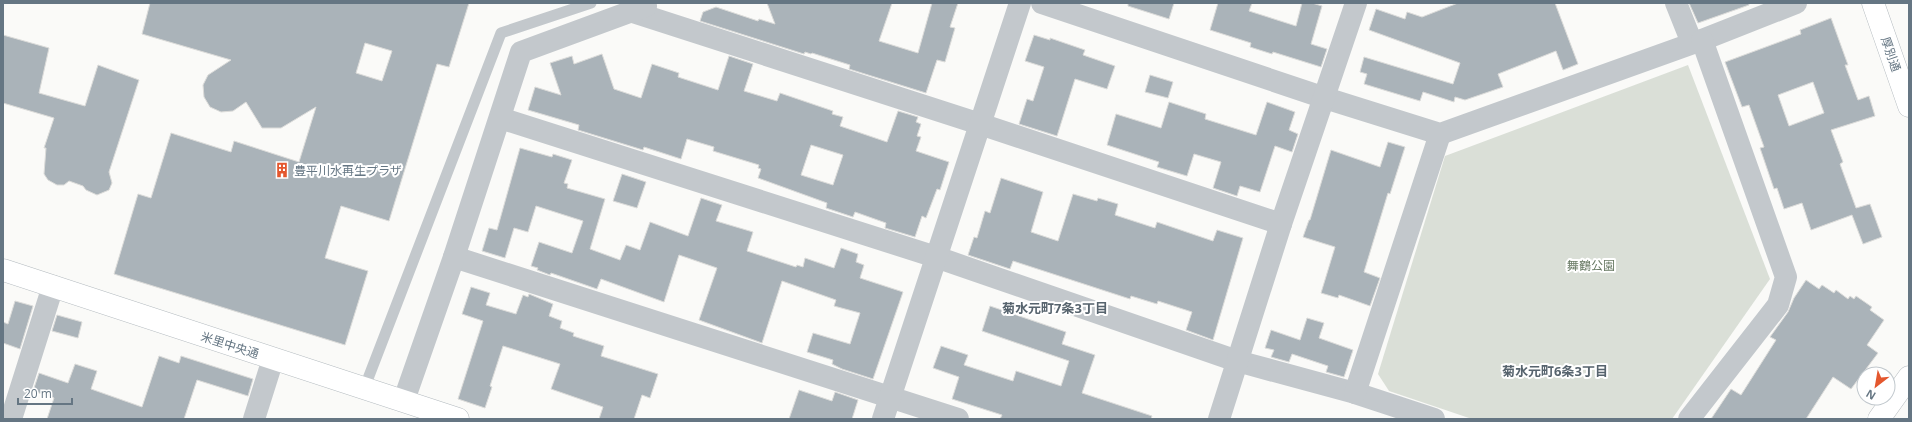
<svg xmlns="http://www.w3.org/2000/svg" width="1912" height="422" font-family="'Open Sans','Noto Sans JP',sans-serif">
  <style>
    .green { fill: #dadfd7 }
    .building { fill: #aab3b9; stroke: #dcdcda; fill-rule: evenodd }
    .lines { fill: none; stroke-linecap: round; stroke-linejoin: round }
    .secondary-casing { stroke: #b3babf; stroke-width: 23 }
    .primary-casing { stroke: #b5babe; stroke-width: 23 }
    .lane { stroke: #c3c8cc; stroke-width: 11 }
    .street { stroke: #c3c8cc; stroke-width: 22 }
    .secondary { stroke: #fff; stroke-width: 22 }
    .primary { stroke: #fff; stroke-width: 22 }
    .labels { text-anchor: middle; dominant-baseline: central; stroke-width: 4; stroke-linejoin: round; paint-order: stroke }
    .street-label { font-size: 12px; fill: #657683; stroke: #fff }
    .poi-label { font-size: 12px; fill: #657683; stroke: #fff; text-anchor: start }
    .park-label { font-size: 12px; fill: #687a64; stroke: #fff }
    .neighbourhood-label { font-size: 13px; font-weight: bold; fill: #57646e; stroke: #fff }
  </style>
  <rect width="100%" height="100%" fill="#fafaf8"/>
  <polygon class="green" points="1688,65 1770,279 1672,419 1472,419 1389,391 1378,374 1445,156"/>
  <g class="building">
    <path d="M 150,3 L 469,3 L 449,67 L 437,64 L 389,221 L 341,206 L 325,258 L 368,271 L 345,345 L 114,274 L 138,194 L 151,198 L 171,133 L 231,152 L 234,141 L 299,162 L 316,107 L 281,128 L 262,128 L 246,102 L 233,111 L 221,112 L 210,107 L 204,97 L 203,85 L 208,75 L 231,60 L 142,34 ZM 365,43 L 392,51 L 382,81 L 356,73 Z"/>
    <polygon points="767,3 892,3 879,41 918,53 932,3 958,3 950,27 955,28 945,62 937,60 926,93 849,69 850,65 812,53 811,54 805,52 804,54 700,21 703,12 716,7 758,21 759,19 775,24"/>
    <polygon points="1128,3 1174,3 1169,19 1128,6"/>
    <polygon points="1218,3 1252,3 1249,11 1296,26 1302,3 1312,3 1322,6 1311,44 1327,49 1321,67 1273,52 1272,54 1250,47 1251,43 1210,30"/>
    <polygon points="1458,3 1555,3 1578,64 1563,70 1556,51 1498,74 1503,87 1465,100 1455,97 1454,102 1423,92 1420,101 1364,84 1367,74 1360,72 1364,57 1453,84 1460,63 1369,30 1376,9 1405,19 1407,12 1422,17"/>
    <polygon points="1689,3 1749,3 1749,5 1698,23"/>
    <path d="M 1831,18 L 1848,65 L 1845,65 L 1858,100 L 1869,96 L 1875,116 L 1831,130 L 1843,162 L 1840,164 L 1856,208 L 1870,204 L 1882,237 L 1863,244 L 1852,215 L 1811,230 L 1802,203 L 1784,209 L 1777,188 L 1774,189 L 1760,148 L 1764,147 L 1749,105 L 1742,107 L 1725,62 L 1801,34 L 1800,30 ZM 1813,82 L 1824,113 L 1789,126 L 1778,95 Z"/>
    <polygon points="3,35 49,48 39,93 85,106 98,65 139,80 109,172 112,183 109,190 97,195 86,190 83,186 69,181 64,185 57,185 48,180 44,174 46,148 44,148 54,118 3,103"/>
    <polygon points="1034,35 1050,40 1050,38 1085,50 1083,55 1115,66 1107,89 1075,79 1057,136 1019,124 1027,99 1033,101 1044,67 1025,61"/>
    <path d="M 602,54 L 614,89 L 641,98 L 652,64 L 679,73 L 678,77 L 718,90 L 729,56 L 753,64 L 744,91 L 777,101 L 780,93 L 833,111 L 832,114 L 843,117 L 840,126 L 887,142 L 898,111 L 918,117 L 916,122 L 921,124 L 917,136 L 921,137 L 916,151 L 949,162 L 940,190 L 937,189 L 926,218 L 922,216 L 915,237 L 885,228 L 886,223 L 855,212 L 853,217 L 826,208 L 827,203 L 758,178 L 761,169 L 758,168 L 759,165 L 713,151 L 714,147 L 687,139 L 681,159 L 644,147 L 643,150 L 578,130 L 579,125 L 528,110 L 535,87 L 561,95 L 550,63 L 572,56 L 574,64 ZM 811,145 L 843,155 L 833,185 L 801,175 Z"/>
    <polygon points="1150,75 1173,82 1168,98 1145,92"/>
    <polygon points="1169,102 1206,114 1205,119 1256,135 1267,102 1295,112 1289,130 1298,134 1292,152 1275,146 1260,192 1240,186 1237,196 1213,188 1221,162 1194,154 1187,176 1157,167 1159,162 1107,145 1116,114 1161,128"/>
    <polygon points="1388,142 1405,147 1390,194 1388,193 1364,272 1380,278 1370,306 1339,295 1338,298 1321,293 1335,247 1303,237 1309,220 1310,220 1331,150 1380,167"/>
    <polygon points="520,148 552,157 553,154 572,160 564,183 568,184 567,188 605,199 590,249 620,260 626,245 640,250 650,222 688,236 701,198 722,205 716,221 753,232 747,251 796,267 797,265 803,267 805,258 834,268 841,248 858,254 856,262 864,265 860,278 903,292 873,379 842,369 832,364 833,360 807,352 813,333 850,344 860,313 834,306 836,300 782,281 762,343 699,320 717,268 679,255 664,302 601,279 597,289 551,273 550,275 537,270 538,268 531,266 539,242 572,253 583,221 536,206 528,232 514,228 505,258 482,251 489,228 497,230"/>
    <polygon points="622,174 646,182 637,208 613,201"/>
    <polygon points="1001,178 1043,192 1031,232 1058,241 1073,194 1097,201 1098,198 1118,204 1115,215 1155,228 1157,222 1213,241 1217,230 1243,238 1213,340 1186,330 1192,312 1158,301 1157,304 1131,296 1130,299 1013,261 1010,269 968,255 974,237 977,238 985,211 990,213"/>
    <polygon points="1806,280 1819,289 1822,285 1834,293 1836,290 1848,299 1850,296 1854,299 1856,296 1872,307 1870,310 1884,320 1867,345 1878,353 1851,389 1833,377 1806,419 1711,419 1731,389 1741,395 1776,340 1770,337 1788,312 1794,298"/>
    <polygon points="471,287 490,293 486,305 516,314 523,295 528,297 529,294 553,304 549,316 562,321 560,328 574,333 573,336 604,346 601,356 658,374 650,398 642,395 634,419 599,419 603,407 551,389 560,364 503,346 490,386 492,387 485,408 458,399 483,321 462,314"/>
    <polygon points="15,301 33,306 20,349 3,343 3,322 8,324"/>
    <polygon points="990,306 1066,332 1062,344 1095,355 1082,393 1152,416 1151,419 1000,419 1002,415 952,399 959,377 933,368 941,346 968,355 964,365 1013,381 1016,371 1061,386 1069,361 982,331"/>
    <polygon points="57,315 82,322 78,338 52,331"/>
    <polygon points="1307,318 1324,323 1319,338 1353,350 1344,377 1326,372 1328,366 1292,354 1289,362 1271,357 1274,350 1265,348 1271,330 1300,340"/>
    <polygon points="159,356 179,363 181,356 253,379 248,396 197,380 184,419 47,419 54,398 33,391 39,373 68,383 75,364 97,371 91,389 142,407"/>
    <polygon points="799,390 832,401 835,392 858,400 852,419 789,419"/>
  </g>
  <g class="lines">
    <g class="secondary-casing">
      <g id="secondary">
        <polyline points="1873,3 1909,106"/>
        <polyline points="3,270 458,419"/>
      </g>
    </g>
    <g class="primary-casing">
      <polyline id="primary" points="1879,419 1909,377"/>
    </g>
    <polyline class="lane" points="364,389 501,33 591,3"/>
    <g class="street">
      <polyline points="1042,3 1325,98 1440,134 1702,40 1796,3"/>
      <polyline points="1676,3 1692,43"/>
      <polyline points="633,12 980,124 1281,224"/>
      <polyline points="500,118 936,257 1237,361 1355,393 1434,419"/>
      <polyline points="454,257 958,419"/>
      <polyline points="1355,393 1440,134"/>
      <polyline points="404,400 454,257 521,52 646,6"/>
      <polyline points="11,419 53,286"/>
      <polyline points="254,419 273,359"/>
      <polyline points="883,419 1020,3"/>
      <polyline points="1219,419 1281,224 1356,3"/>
      <polyline points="1689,419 1778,305 1786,277 1702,40"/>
    </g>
    <use href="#secondary" class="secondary"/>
    <use href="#primary" class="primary"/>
  </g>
  <defs>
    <g id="building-bare" transform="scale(1.2)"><path d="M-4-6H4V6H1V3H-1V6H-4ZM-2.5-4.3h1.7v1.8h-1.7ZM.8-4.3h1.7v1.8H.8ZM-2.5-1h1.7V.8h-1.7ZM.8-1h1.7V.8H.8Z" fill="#e4572e" stroke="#fff" stroke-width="2.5" paint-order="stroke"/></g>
  </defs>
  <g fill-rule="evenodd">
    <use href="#building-bare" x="282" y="170"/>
  </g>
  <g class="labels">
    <g class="street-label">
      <text transform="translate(1891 54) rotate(71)">厚別通</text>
      <text transform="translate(230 345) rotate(18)">米里中央通</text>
    </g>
    <g class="poi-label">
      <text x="294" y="170">豊平川水再生プラザ</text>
    </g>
    <g class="park-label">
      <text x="1591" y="265">舞鶴公園</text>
    </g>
    <g class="neighbourhood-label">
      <text x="1055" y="308">菊水元町7条3丁目</text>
      <text x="1555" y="371">菊水元町6条3丁目</text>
    </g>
  </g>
  <rect width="1912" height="422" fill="none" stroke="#657683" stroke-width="8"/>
  <g transform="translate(1876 386) rotate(211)"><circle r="19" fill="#ffffff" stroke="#c1c8cd"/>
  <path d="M0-3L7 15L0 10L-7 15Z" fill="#e4572e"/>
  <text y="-6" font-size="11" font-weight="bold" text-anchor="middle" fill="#657683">N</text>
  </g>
  <path d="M18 398v6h54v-6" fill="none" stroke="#657683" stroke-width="2"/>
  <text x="24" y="398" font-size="12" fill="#657683" stroke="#ffffff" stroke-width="3" paint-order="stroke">20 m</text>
</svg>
